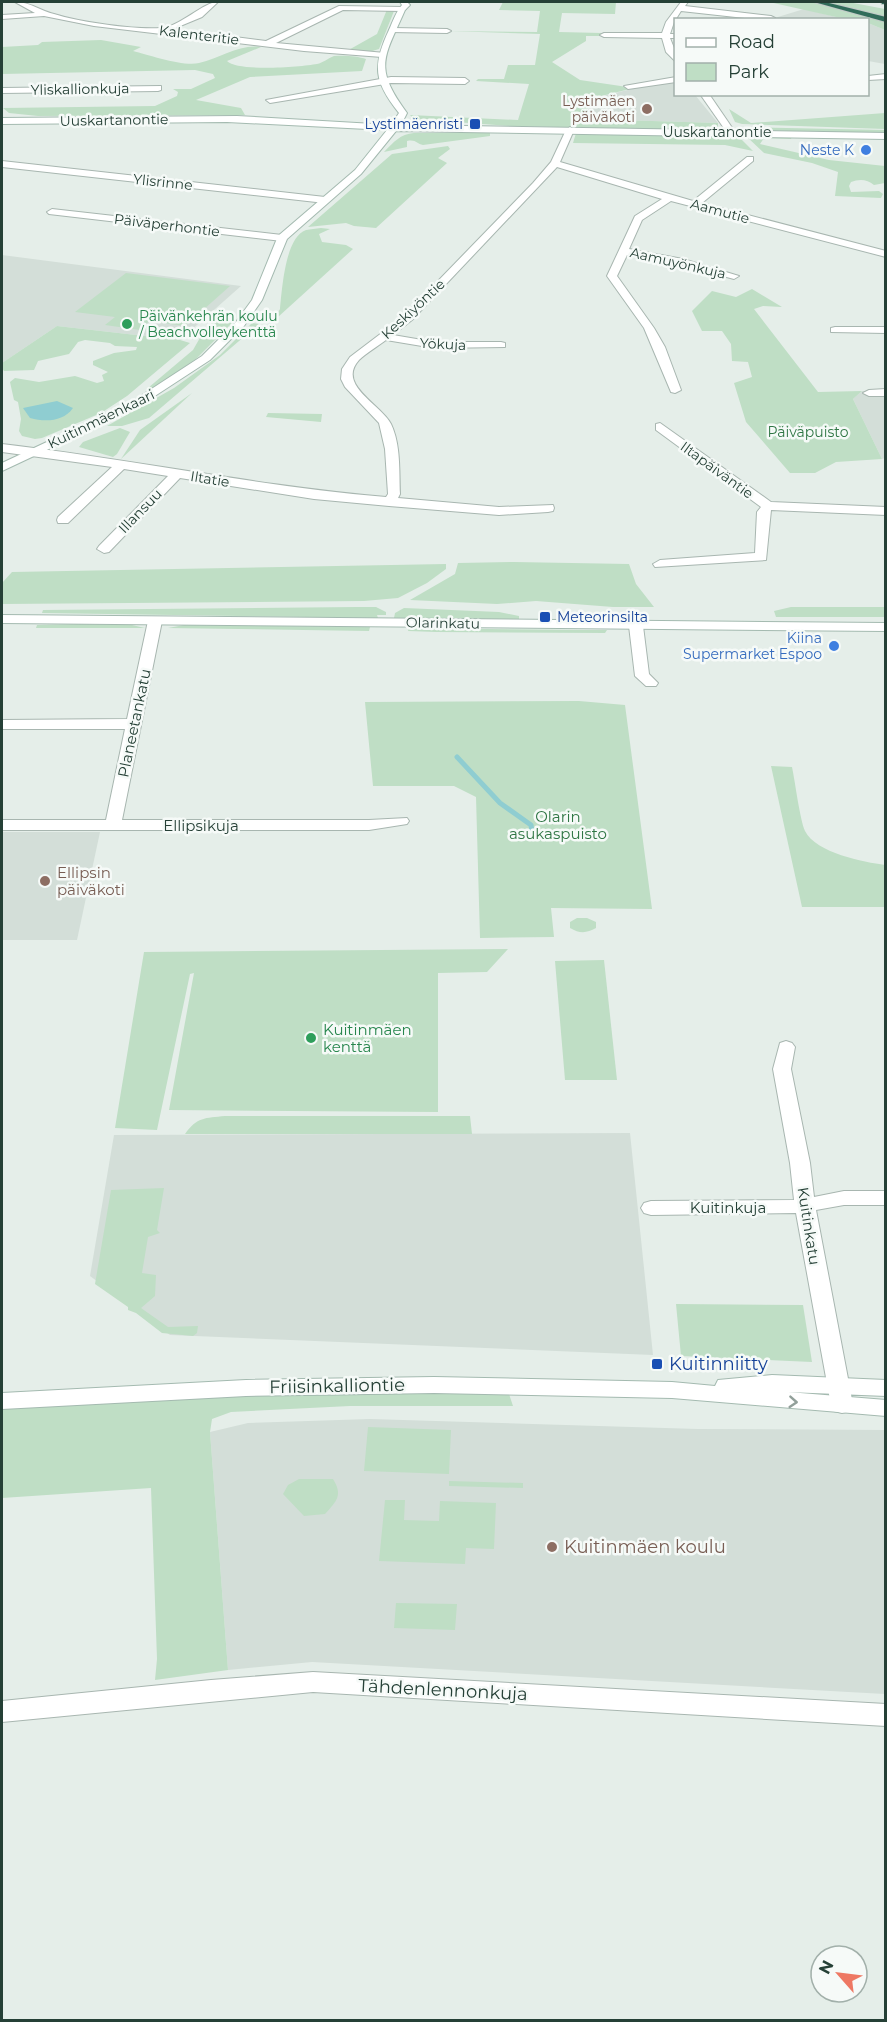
<svg xmlns="http://www.w3.org/2000/svg" width="887" height="2022" font-family="Montserrat,sans-serif">
  <style>
    .built { fill: #d3ded8 }
    .green { fill: #bfdec5 }
    .water { fill: #8fcdd1 }
    .lines { fill: none; stroke-linecap: round; stroke-linejoin: round }
    .stream { stroke: #8fcdd1; stroke-width: 5 }
    .street-casing { stroke: #a8b6b0; stroke-width: 2 }
    .secondary-casing { stroke: #a4bab0; stroke-width: 2 }
    .highway-casing { stroke: #c2cac7; stroke-width: 2 }
    .street { fill: #fff; fill-rule: evenodd }
    .secondary { fill: #fff; fill-rule: evenodd }
    .highway { fill: #316c5a; fill-rule: evenodd }
    .oneway { stroke: #92a09a }
    .education-dot { fill: #8d6e63; stroke: #f6faf8; stroke-width: 2 }
    .transit-dot { fill: #1a4fb4; stroke: #f6faf8; stroke-width: 2 }
    .shop-dot { fill: #3f7fe0; stroke: #f6faf8; stroke-width: 2 }
    .leisure-dot { fill: #2e9e5b; stroke: #f6faf8; stroke-width: 2 }
    .labels { text-anchor: middle; dominant-baseline: central; stroke-width: 5; stroke-linejoin: round; paint-order: stroke }
    .far-street-label { font-size: 14px; fill: #254036; stroke: #f6faf8 }
    .far-education-label { font-size: 14px; fill: #785e54; stroke: #f6faf8; text-anchor: end }
    .far-transit-label { font-size: 14px; fill: #164399; stroke: #f6faf8; text-anchor: end }
    .far-shop-label { font-size: 14px; fill: #366cbe; stroke: #f6faf8; text-anchor: end }
    .far-leisure-label { font-size: 14px; fill: #27864d; stroke: #f6faf8; text-anchor: start }
    .far-park-label { font-size: 14px; fill: #2f7644; stroke: #f6faf8 }
    .street-label { font-size: 15px; fill: #254036; stroke: #f6faf8 }
    .park-label { font-size: 15px; fill: #2f7644; stroke: #f6faf8 }
    .education-label { font-size: 15px; fill: #785e54; stroke: #f6faf8; text-anchor: start }
    .leisure-label { font-size: 15px; fill: #27864d; stroke: #f6faf8; text-anchor: start }
    .near-transit-label { font-size: 18px; fill: #164399; stroke: #f6faf8; text-anchor: start }
    .near-street-label { font-size: 18px; fill: #254036; stroke: #f6faf8 }
    .near-education-label { font-size: 18px; fill: #785e54; stroke: #f6faf8; text-anchor: start }
  </style>
  <rect width="100%" height="100%" fill="#e5eee9"/>
  <g class="built">
    <polygon points="804,9 845,19 768,20"/>
    <polygon points="868,23 885,30 885,64 868,61"/>
    <polygon points="675,81 676,94 695,95 718,123 586,119 589,99 662,82"/>
    <polygon points="2,255 241,286 180,340 57,326 2,363"/>
    <polygon points="862,391 885,391 885,458 882,459 853,399"/>
    <polygon points="2,832 100,832 77,940 2,940"/>
    <polygon points="630,1133 653,1355 170,1335 90,1276 114,1135"/>
    <polygon points="370,1419 698,1429 885,1430 885,1694 312,1662 228,1670 210,1432 248,1423"/>
  </g>
  <g class="green">
    <polygon points="503,2 616,2 615,14 562,13 559,32 602,33 601,36 586,36 586,41 552,62 580,80 634,88 589,99 586,119 718,123 718,128 698,130 511,126 414,119 410,115 518,120 529,84 476,81 478,79 504,79 508,65 535,65 540,34 448,31 537,32 540,11 499,10"/>
    <polygon points="769,2 811,2 885,22 885,30 868,23 868,20 845,19"/>
    <polygon points="822,2 848,2 885,9 885,18"/>
    <polygon points="386,9 394,11 379,49 369,52 345,52 377,34 386,12"/>
    <path d="M 101,40 L 141,47 L 133,51 C 149,55 184,67 199,63 C 221,58 239,44 261,47 L 227,61 C 238,72 300,67 317,64 C 323,63 328,58 334,56 C 344,55 358,56 366,59 L 362,71 L 250,77 L 196,100 L 241,108 L 245,115 L 38,116 L 9,113 L 3,108 L 155,106 L 177,96 L 178,92 L 173,89 L 191,89 L 215,78 L 213,74 L 195,70 L 2,74 L 2,47 L 38,45 L 42,42 Z"/>
    <polygon points="729,109 751,123 885,113 885,129 742,124 735,122"/>
    <polygon points="744,127 885,130 886,134 753,130 745,130"/>
    <path d="M 414,133 L 490,133 L 490,136 L 423,145 C 417,144 416,139 407,141 L 407,147 L 384,152 C 394,142 400,134 414,133 Z"/>
    <polygon points="576,133 736,134 753,151 725,145 573,143"/>
    <path d="M 746,136 L 792,136 L 791,139 L 764,138 L 760,144 L 829,160 L 885,166 L 885,183 L 874,185 C 867,179 859,179 851,182 L 849,186 L 851,192 L 879,191 L 883,194 L 881,198 L 835,196 L 838,172 L 812,163 L 764,153 Z"/>
    <polygon points="448,146 450,149 438,158 447,163 376,228 354,226 346,223 308,227 392,154"/>
    <path d="M 321,228 L 330,229 L 319,234 L 322,242 L 346,245 L 353,249 L 278,317 L 276,316 L 280,309 C 282,290 285,237 306,230 C 310,229 316,229 321,228 Z"/>
    <polygon points="126,273 230,286 185,326 149,321 140,330 105,325 115,317 75,312"/>
    <polygon points="752,289 782,307 763,306 754,309 818,392 862,391 853,399 882,459 836,462 815,473 790,473 746,422 734,383 752,377 748,362 732,361 731,344 722,331 702,331 692,311 712,291 736,297"/>
    <polygon points="221,316 236,319 196,359 151,390 148,388 193,350 205,329"/>
    <polygon points="252,323 259,324 149,418 122,426 107,426 174,388 220,355"/>
    <polygon points="57,326 180,340 190,343 127,396 101,413 42,438 35,439 22,436 19,431 21,419 18,402 14,400 10,382 15,378 39,382 75,376 97,383 104,381 102,375 108,372 93,365 93,361 114,353 136,350 137,347 115,346 110,343 85,340 78,342 69,354 38,361 34,370 4,371 2,368 2,363"/>
    <polygon points="192,393 121,459 140,430"/>
    <polygon points="268,413 322,414 321,422 266,417"/>
    <polygon points="120,428 130,432 117,454 113,457 79,447 83,442"/>
    <polygon points="514,562 629,564 636,584 654,607 613,607 536,601 497,604 410,600 455,574 458,563"/>
    <polygon points="446,564 446,569 427,583 398,598 364,601 2,604 2,583 12,572"/>
    <polygon points="356,607 376,607 386,612 386,615 377,615 378,618 42,613 43,610"/>
    <polygon points="791,607 885,607 885,617 776,617 774,611"/>
    <polygon points="404,608 499,612 519,616 519,619 394,618 395,613"/>
    <polygon points="79,624 132,625 145,628 36,628 37,625"/>
    <polygon points="184,625 370,627 369,631 168,628"/>
    <polygon points="409,628 585,630 607,630 605,633 436,632 408,631"/>
    <polygon points="579,701 625,705 652,909 551,908 554,937 480,938 476,797 454,786 373,786 365,702"/>
    <path d="M 771,766 L 792,767 C 795,781 800,820 805,831 C 816,853 864,862 885,865 L 885,907 L 802,907 Z"/>
    <path d="M 577,918 L 587,918 L 596,922 L 596,928 C 587,933 580,934 570,928 L 570,922 Z"/>
    <polygon points="508,949 487,972 438,973 438,1112 169,1110 194,973 190,974 157,1130 115,1128 144,952"/>
    <polygon points="604,960 617,1080 565,1080 555,961"/>
    <path d="M 225,1116 L 470,1116 L 472,1134 L 185,1134 C 197,1117 205,1118 225,1116 Z"/>
    <polygon points="164,1188 157,1230 160,1233 148,1237 142,1273 156,1275 155,1296 141,1308 168,1327 198,1326 197,1333 193,1336 162,1333 136,1313 128,1310 128,1307 95,1284 111,1190"/>
    <polygon points="676,1304 803,1305 812,1362 681,1356"/>
    <polygon points="327,1394 509,1394 513,1406 350,1406 231,1412 212,1419 210,1432 228,1670 155,1680 157,1659 151,1488 2,1498 2,1408 213,1397"/>
    <polygon points="368,1427 451,1430 449,1474 364,1471"/>
    <path d="M 299,1479 L 333,1479 C 343,1495 337,1501 325,1514 L 304,1516 L 283,1494 L 288,1485 Z"/>
    <polygon points="449,1481 523,1483 523,1488 449,1486"/>
    <polygon points="385,1500 405,1500 404,1520 439,1521 440,1501 496,1503 494,1549 466,1548 465,1564 379,1561"/>
    <polygon points="396,1603 457,1604 455,1630 394,1628"/>
  </g>
  <path class="water" d="M 57,401 L 73,408 C 63,422 45,422 30,418 L 23,408 Z"/>
  <g class="lines">
    <polyline class="stream" points="457,757 500,803 531,825 533,838"/>
    <g class="street-casing">
      <g id="street">
        <path d="M 15,2 C 28,1 41,11 54,14 C 79,22 135,30 161,28 C 180,27 203,2 218,2 L 202,17 L 173,29 L 266,41 L 339,6 L 402,7 L 406,9 L 402,11 L 343,10 L 276,43 L 385,53 L 385,57 L 382,57 L 304,51 L 94,26 L 44,16 L 2,19 L 2,15 L 35,13 Z"/>
        <polygon points="681,2 688,2 685,6 771,16 775,18 763,20 681,11 674,22 670,34 676,34 676,38 670,38 676,53 676,62 666,52 662,38 604,37 600,35 604,33 662,33 666,22"/>
        <polygon points="393,28 447,29 451,31 447,33 390,32 389,30"/>
        <polygon points="886,74 886,79 868,80 868,76"/>
        <polygon points="391,77 465,78 469,81 465,84 391,83 270,103 266,100"/>
        <polygon points="676,77 676,82 628,89 624,86"/>
        <polygon points="161,86 161,90 158,91 2,93 2,88"/>
        <polygon points="700,94 709,94 735,132 734,134 728,134"/>
        <path d="M 570,127 L 574,130 L 560,162 L 693,201 L 747,157 L 753,157 L 753,161 L 702,203 L 886,251 L 886,257 L 671,201 L 642,220 L 629,249 L 683,259 L 739,276 L 734,279 L 682,265 L 627,255 L 617,276 L 654,328 L 665,347 L 681,390 L 675,393 L 671,392 L 644,328 L 607,276 L 635,216 L 662,199 L 557,167 L 412,320 L 393,335 L 434,342 L 501,342 L 505,343 L 505,347 L 434,348 L 386,340 C 377,347 366,353 359,360 C 336,385 382,405 391,424 C 401,445 399,472 400,494 L 398,498 L 499,507 L 553,505 L 554,508 L 553,511 L 548,512 L 499,515 L 389,506 L 314,499 L 180,478 L 109,552 L 104,553 L 97,549 L 99,546 L 168,476 L 124,469 L 68,523 L 58,523 L 57,520 L 58,517 L 112,467 L 2,452 L 2,444 C 130,459 257,486 386,497 L 388,494 L 385,449 L 379,423 L 345,387 L 341,379 L 342,369 L 350,357 L 404,316 L 533,183 L 551,162 L 566,130 Z"/>
        <polygon points="2,161 325,197 330,200 325,203 2,167"/>
        <polygon points="52,209 282,235 287,238 282,241 49,214 47,212"/>
        <polygon points="835,327 886,327 886,333 831,332 831,328"/>
        <polygon points="886,389 886,396 869,396 863,393 869,390"/>
        <polygon points="660,423 771,502 886,507 886,515 771,510 766,560 655,567 653,564 660,560 755,553 757,512 761,507 656,430 656,424"/>
        <polygon points="155,617 162,621 122,820 369,820 407,818 409,821 407,824 369,830 2,830 2,820 106,820 125,729 2,729 2,720 127,719 148,621"/>
        <polygon points="636,622 643,626 649,674 658,683 656,686 646,686 635,676 629,626"/>
        <polygon points="786,1041 792,1043 795,1047 791,1069 810,1163 814,1197 844,1191 886,1191 886,1205 844,1205 816,1210 853,1405 850,1411 842,1413 834,1411 831,1405 796,1213 651,1215 644,1213 641,1208 644,1203 651,1201 794,1200 790,1163 773,1069 780,1043"/>
        <polygon points="313,1672 886,1704 886,1726 313,1692 2,1722 2,1701 211,1680"/>
      </g>
    </g>
    <g class="secondary-casing">
      <g id="secondary">
        <path d="M 400,2 L 407,2 L 410,5 L 405,10 C 384,58 373,67 407,113 L 401,125 L 886,133 L 886,139 L 396,131 L 361,174 L 287,239 L 262,300 L 244,326 L 210,360 L 138,407 L 2,471 L 2,463 L 130,403 L 202,356 L 236,322 L 252,300 L 278,236 L 355,170 L 387,130 L 227,122 L 2,124 L 2,118 L 237,116 L 391,125 L 399,113 C 374,82 372,66 389,30 C 393,21 396,12 402,5 Z"/>
        <polygon points="2,615 886,623 886,631 2,623"/>
        <polygon points="772,1375 886,1380 886,1396 788,1392 886,1400 886,1416 672,1398 434,1393 246,1396 2,1409 2,1393 246,1380 434,1377 672,1382 715,1386 718,1380"/>
      </g>
    </g>
    <g class="highway-casing">
      <g id="highway">
        <polygon points="814,2 825,2 886,17 886,22"/>
        <polygon points="881,2 886,2 886,4 882,4"/>
      </g>
    </g>
    <use href="#street" class="street"/>
    <use href="#secondary" class="secondary"/>
    <use href="#highway" class="highway"/>
  </g>
  <defs><path id="oneway-chevron" d="M-2-3.5L2.5 0L-2 3.5" fill="none" stroke-width="1.6" stroke-linecap="round" stroke-linejoin="round" transform="scale(1.5)"/></defs>
  <use class="oneway" href="#oneway-chevron" transform="translate(793 1402) rotate(4)"/>
  <g class="education-dot">
    <circle cx="647" cy="109" r="6"/>
    <circle cx="45" cy="881" r="6"/>
    <circle cx="552" cy="1547" r="6"/>
  </g>
  <g class="transit-dot">
    <rect x="469" y="118" width="12" height="12" rx="3"/>
    <rect x="539" y="611" width="12" height="12" rx="3"/>
    <rect x="651" y="1358" width="12" height="12" rx="3"/>
  </g>
  <g class="shop-dot">
    <circle cx="866" cy="150" r="6"/>
    <circle cx="834" cy="646" r="6"/>
  </g>
  <g class="leisure-dot">
    <circle cx="127" cy="324" r="6"/>
    <circle cx="311" cy="1038" r="6"/>
  </g>
  <g class="labels">
    <g class="far-street-label">
      <text transform="translate(199 35) rotate(7)">Kalenteritie</text>
      <text transform="translate(80 89) rotate(-1)">Yliskallionkuja</text>
      <text transform="translate(114 120) rotate(-1)">Uuskartanontie</text>
      <text x="717" y="132">Uuskartanontie</text>
      <text transform="translate(163 182) rotate(6)">Ylisrinne</text>
      <text transform="translate(720 211) rotate(15)">Aamutie</text>
      <text transform="translate(167 225) rotate(7)">Päiväperhontie</text>
      <text transform="translate(678 263) rotate(13)">Aamuyönkuja</text>
      <text transform="translate(413 309) rotate(-43)">Keskiyöntie</text>
      <text transform="translate(443 344) rotate(3)">Yökuja</text>
      <text transform="translate(101 419) rotate(-26)">Kuitinmäenkaari</text>
      <text transform="translate(717 470) rotate(36)">Iltapäiväntie</text>
      <text transform="translate(210 479) rotate(9)">Iltatie</text>
      <text transform="translate(140 511) rotate(-46)">Illansuu</text>
      <text transform="translate(443 623) rotate(1)">Olarinkatu</text>
    </g>
    <g class="far-education-label">
      <text x="635" y="101">Lystimäen<tspan x="635" dy="16">päiväkoti</tspan></text>
    </g>
    <g class="far-transit-label">
      <text x="463" y="124">Lystimäenristi</text>
      <text x="557" y="617" text-anchor="start">Meteorinsilta</text>
    </g>
    <g class="far-shop-label">
      <text x="854" y="150">Neste K</text>
      <text x="822" y="638">Kiina<tspan x="822" dy="16">Supermarket Espoo</tspan></text>
    </g>
    <g class="far-leisure-label">
      <text x="139" y="316">Päivänkehrän koulu<tspan x="139" dy="16">/ Beachvolleykenttä</tspan></text>
    </g>
    <g class="far-park-label">
      <text x="808" y="432">Päiväpuisto</text>
    </g>
    <g class="street-label">
      <text transform="translate(134 723) rotate(-78)">Planeetankatu</text>
      <text x="201" y="825">Ellipsikuja</text>
      <text x="728" y="1207">Kuitinkuja</text>
      <text transform="translate(809 1226) rotate(81)">Kuitinkatu</text>
    </g>
    <g class="park-label">
      <text x="558" y="816">Olarin<tspan x="558" dy="17">asukaspuisto</tspan></text>
    </g>
    <g class="education-label">
      <text x="57" y="872">Ellipsin<tspan x="57" dy="17">päiväkoti</tspan></text>
    </g>
    <g class="leisure-label">
      <text x="323" y="1029">Kuitinmäen<tspan x="323" dy="17">kenttä</tspan></text>
    </g>
    <g class="near-transit-label">
      <text x="669" y="1364">Kuitinniitty</text>
    </g>
    <g class="near-street-label">
      <text transform="translate(337 1386) rotate(-1)">Friisinkalliontie</text>
      <text transform="translate(443 1690) rotate(3)">Tähdenlennonkuja</text>
    </g>
    <g class="near-education-label">
      <text x="564" y="1547">Kuitinmäen koulu</text>
    </g>
  </g>
  <rect width="887" height="2022" fill="none" stroke="#254036" stroke-width="6"/>
  <rect x="674" y="18" width="195" height="78" fill="#f6faf8" stroke="#a2b0aa" stroke-width="1.5"/>
  <rect x="686" y="38" width="30" height="9" fill="#ffffff" stroke="#a2b0aa" stroke-width="1.5"/>
  <text x="728" y="48" font-size="18" fill="#254036">Road</text>
  <rect x="686" y="63" width="30" height="18" fill="#bfdec5" stroke="#a2b0aa" stroke-width="1.5"/>
  <text x="728" y="78" font-size="18" fill="#254036">Park</text>
  <g transform="translate(839 1974) rotate(298)"><circle r="28" fill="#f6faf8" stroke="#a2b0aa" stroke-width="1.5"/>
  <path d="M0-4.5L10 22L0 15L-10 22Z" fill="#ee7863"/>
  <text y="-9" font-size="16" font-weight="bold" text-anchor="middle" fill="#254036">N</text>
  </g>
</svg>
